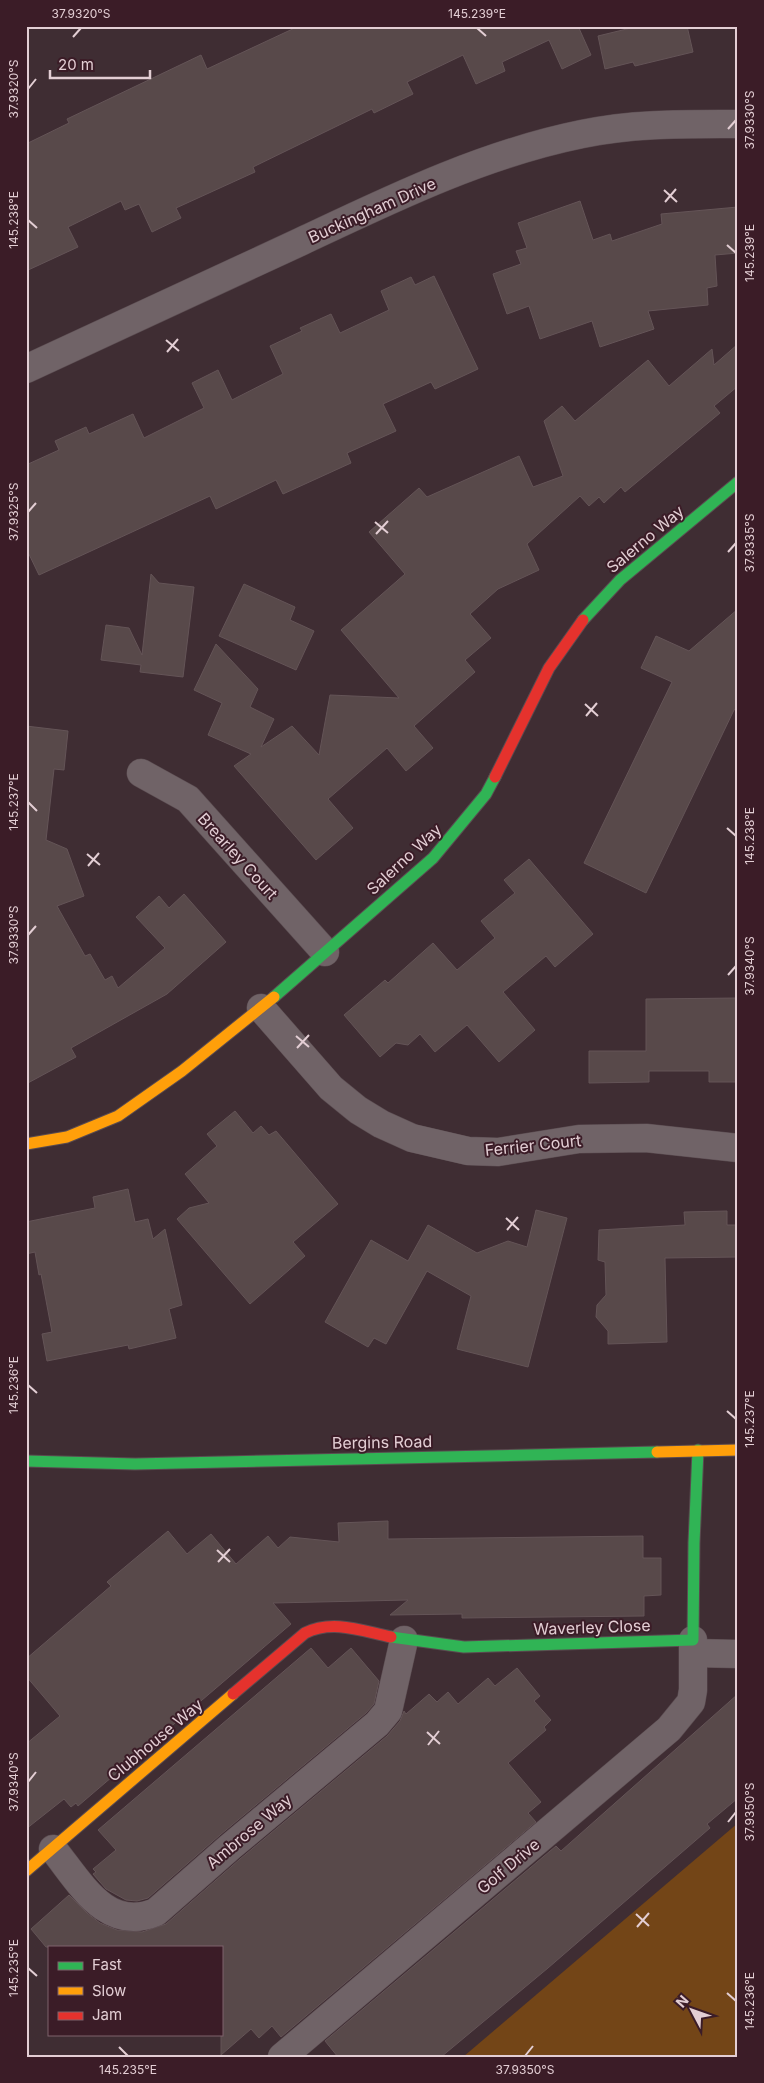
<svg xmlns="http://www.w3.org/2000/svg" width="764" height="2083" font-family="Inter,sans-serif">
  <style>
    .green { fill: #734517 }
    .building { fill: #58494a; stroke: #645457 }
    .lines { fill: none; stroke-linecap: round; stroke-linejoin: round }
    .street-casing { stroke: #5a4b50; stroke-width: 29 }
    .fast-casing { stroke: #5a4b50; stroke-width: 13 }
    .slow-casing { stroke: #5a4b50; stroke-width: 13 }
    .jam-casing { stroke: #5a4b50; stroke-width: 13 }
    .street { stroke: #706367; stroke-width: 28 }
    .fast { stroke: #30b455; stroke-width: 11 }
    .slow { stroke: #ff9f0a; stroke-width: 11 }
    .jam { stroke: #e5322d; stroke-width: 11 }
    .ticks { fill: none; stroke: #e3ced4; stroke-width: 2 }
    .labels { text-anchor: middle; dominant-baseline: central; stroke-width: 4; stroke-linejoin: round; paint-order: stroke }
    .street-label { font-size: 16px; fill: #e3ced4; stroke: #3b1c27 }
    .neatline { fill: none; stroke: #e3ced4; stroke-width: 2 }
    .ticks-label { font-size: 12px; text-anchor: middle; fill: #e3ced4 }
  </style>
  <rect width="100%" height="100%" fill="#3f2d33"/>
  <polygon class="green" points="738,1823 738,2057 463,2057"/>
  <g class="building">
    <polygon points="299,26 578,26 591,55 562,69 549,40 502,62 505,71 476,84 463,55 407,82 413,94 374,113 372,109 253,167 255,172 176,208 181,218 152,232 139,204 125,210 121,201 68,227 78,247 26,271 26,144 69,123 67,119 201,55 207,69"/>
    <polygon points="639,26 687,26 693,52 635,66 633,62 605,69 598,36"/>
    <polygon points="580,201 593,240 610,234 612,241 662,224 661,214 738,207 738,253 715,255 717,286 707,288 708,305 648,311 654,329 600,347 592,321 540,339 529,306 507,314 493,274 521,264 516,251 527,248 518,223"/>
    <polygon points="434,276 478,369 435,389 431,382 383,404 396,431 347,453 351,463 283,494 276,480 216,509 210,496 39,575 26,548 26,465 59,450 55,441 86,427 89,434 133,414 144,438 204,408 192,383 218,370 232,400 283,374 270,346 302,331 300,328 331,314 340,333 389,310 381,291 411,277 415,285"/>
    <polygon points="738,344 738,386 714,406 720,413 625,492 621,487 604,503 599,497 589,506 580,496 527,544 539,570 498,589 470,614 491,638 465,660 475,672 414,726 433,748 406,771 387,748 328,799 353,828 316,860 234,766 251,754 208,735 222,703 194,690 216,644 258,689 250,707 274,719 261,747 292,726 319,755 330,695 399,698 341,630 405,574 369,532 419,488 427,497 519,456 533,487 563,476 544,421 562,406 575,421 648,360 669,386 712,349 714,365"/>
    <polygon points="151,574 159,583 194,587 183,677 140,672 141,665 101,660 106,625 129,628 142,655"/>
    <polygon points="244,584 295,607 290,620 314,631 296,670 219,636"/>
    <polygon points="738,609 738,707 734,710 646,893 584,863 672,682 641,668 656,636 689,651"/>
    <polygon points="26,726 68,731 64,770 54,769 46,840 67,849 84,896 57,906 85,956 90,954 105,980 112,976 118,988 165,948 136,917 159,896 169,908 184,894 226,942 167,994 71,1048 76,1057 26,1084"/>
    <polygon points="529,859 593,934 555,967 546,956 503,992 535,1030 499,1062 467,1025 435,1052 420,1034 408,1045 396,1043 380,1057 344,1015 385,980 388,983 433,943 457,970 495,938 481,921 515,893 504,880"/>
    <polygon points="738,998 738,1082 709,1082 709,1071 649,1071 649,1082 589,1083 589,1051 646,1051 646,999"/>
    <polygon points="235,1111 253,1133 261,1126 269,1135 276,1131 338,1204 293,1242 305,1256 250,1304 177,1219 189,1208 209,1203 185,1174 217,1146 207,1134"/>
    <polygon points="128,1189 135,1222 148,1219 153,1239 165,1229 182,1305 169,1309 176,1338 129,1349 128,1345 47,1361 42,1334 52,1332 41,1274 39,1275 35,1252 26,1254 26,1222 95,1208 93,1197"/>
    <polygon points="536,1210 567,1218 528,1367 457,1349 471,1296 427,1271 386,1344 374,1338 368,1347 325,1322 371,1240 408,1261 428,1225 477,1253 508,1241 527,1247"/>
    <polygon points="727,1211 727,1225 738,1225 738,1257 665,1258 667,1342 608,1344 608,1331 596,1317 597,1305 606,1295 605,1262 598,1260 599,1230 685,1225 684,1212"/>
    <polygon points="388,1521 388,1539 643,1536 643,1558 661,1558 661,1595 644,1596 644,1616 462,1618 462,1614 390,1615 408,1600 273,1603 291,1624 78,1806 76,1803 71,1807 64,1799 26,1829 26,1744 60,1716 26,1676 26,1659 111,1586 107,1582 168,1531 187,1554 211,1534 236,1564 268,1536 278,1548 290,1537 339,1542 338,1523"/>
    <polygon points="311,1648 328,1668 351,1648 379,1681 374,1704 366,1713 220,1835 148,1898 137,1901 126,1900 106,1889 93,1874 96,1872 93,1869 116,1850 98,1830"/>
    <polygon points="517,1668 540,1696 534,1701 551,1720 544,1727 546,1730 508,1763 541,1802 528,1813 536,1822 281,2037 272,2026 259,2038 251,2029 221,2055 221,1947 46,1947 31,1929 69,1895 87,1913 100,1923 117,1930 142,1932 166,1924 240,1859 387,1736 400,1721 404,1711 406,1714 429,1694 437,1702 448,1692 458,1704 488,1678 495,1686"/>
    <polygon points="738,1694 738,1798 707,1824 710,1828 548,1968 441,2057 338,2057 325,2041 556,1846 561,1851"/>
  </g>
  <g class="lines">
    <g class="street-casing">
      <g id="street">
        <path d="M 26,369 C 118,327 209,284 300,242 C 391,199 483,154 582,134 C 633,123 686,124 738,124"/>
        <polyline points="141,773 188,799 325,952"/>
        <polyline points="261,1008 331,1088 358,1110 381,1124 412,1138 468,1151 498,1152 579,1139 646,1138 738,1148"/>
        <polyline points="694,1653 738,1654"/>
        <path d="M 53,1849 C 80,1882 106,1933 156,1912 L 230,1847 L 377,1724 L 388,1711 L 404,1640"/>
        <polyline points="282,2057 669,1729 691,1702 693,1690 693,1640"/>
      </g>
    </g>
    <g class="fast-casing">
      <g id="fast">
        <polyline points="583,620 620,580 738,482"/>
        <polyline points="274,997 433,858 486,794 495,777"/>
        <polyline points="26,1461 135,1464 657,1452"/>
        <polyline points="391,1637 464,1647 693,1640 694,1543 698,1450"/>
      </g>
    </g>
    <g class="slow-casing">
      <g id="slow">
        <polyline points="26,1144 67,1137 118,1116 182,1071 274,997"/>
        <polyline points="657,1452 738,1450"/>
        <polyline points="26,1871 233,1694"/>
      </g>
    </g>
    <g class="jam-casing">
      <g id="jam">
        <polyline points="495,777 549,668 583,620"/>
        <path d="M 233,1694 L 305,1633 C 333,1619 362,1631 391,1637"/>
      </g>
    </g>
    <use href="#street" class="street"/>
    <use href="#fast" class="fast"/>
    <use href="#slow" class="slow"/>
    <use href="#jam" class="jam"/>
  </g>
  <path class="ticks" d="M 477,28 L 486,36M 73,37 L 81,28M 28,89 L 36,79M 728,129 L 736,120M 664,190 L 677,202M 665,202 L 676,189M 28,220 L 37,228M 727,245 L 736,253M 166,340 L 179,351M 167,352 L 178,339M 28,512 L 36,503M 375,522 L 388,533M 376,534 L 388,521M 728,552 L 736,543M 585,704 L 598,716M 586,716 L 597,703M 28,802 L 37,811M 727,828 L 736,836M 87,854 L 100,865M 88,866 L 99,853M 28,935 L 36,926M 728,975 L 736,966M 296,1036 L 309,1047M 297,1048 L 309,1035M 506,1218 L 519,1230M 507,1230 L 518,1217M 28,1385 L 37,1393M 727,1411 L 736,1419M 217,1550 L 230,1562M 218,1562 L 230,1549M 427,1732 L 440,1744M 428,1745 L 439,1731M 28,1782 L 36,1772M 728,1822 L 736,1812M 636,1914 L 649,1926M 637,1927 L 649,1913M 28,1968 L 37,1976M 727,1993 L 736,2001M 119,2047 L 128,2056M 525,2056 L 533,2046"/>
  <g class="labels">
    <g class="street-label">
      <text transform="translate(372 210) rotate(-24)">Buckingham Drive</text>
      <text transform="translate(645 539) rotate(-40)">Salerno Way</text>
      <text transform="translate(238 856) rotate(48)">Brearley Court</text>
      <text transform="translate(404 859) rotate(-43)">Salerno Way</text>
      <text transform="translate(533 1145) rotate(-6)">Ferrier Court</text>
      <text transform="translate(382 1442) rotate(-1)">Bergins Road</text>
      <text transform="translate(592 1627) rotate(-2)">Waverley Close</text>
      <text transform="translate(155 1740) rotate(-40)">Clubhouse Way</text>
      <text transform="translate(249 1831) rotate(-40)">Ambrose Way</text>
      <text transform="translate(508 1866) rotate(-40)">Golf Drive</text>
    </g>
  </g>
  <rect width="764" height="2083" fill="none" stroke="#3b1c27" stroke-width="55"/>
  <rect x="48" y="1946" width="175" height="90" fill="#3b1c27" stroke="#7e636c"/>
  <rect x="58" y="1962" width="25" height="8" fill="#30b455" stroke="#7e636c"/>
  <text x="92" y="1970" font-size="15" fill="#e3ced4">Fast</text>
  <rect x="58" y="1987" width="25" height="8" fill="#ff9f0a" stroke="#7e636c"/>
  <text x="92" y="1996" font-size="15" fill="#e3ced4">Slow</text>
  <rect x="58" y="2012" width="25" height="8" fill="#e5322d" stroke="#7e636c"/>
  <text x="92" y="2020" font-size="15" fill="#e3ced4">Jam</text>
  <g transform="translate(692 2010) rotate(311)" stroke="#3b1c27" stroke-width="4" paint-order="stroke">
  <path d="M0-4L9 19L0 12L-9 19Z" fill="#e3ced4"/>
  <text y="-8" font-size="14" font-weight="bold" text-anchor="middle" fill="#e3ced4">N</text>
  </g>
  <path d="M50 70v8h100v-8" fill="none" stroke="#e3ced4" stroke-width="2.5"/>
  <text x="58" y="70" font-size="15" fill="#e3ced4" stroke="#3b1c27" stroke-width="4" paint-order="stroke">20 m</text>
  <rect x="28" y="28" width="708" height="2028" class="neatline"/>
  <g class="ticks-label">
    <text x="81" y="18">37.9320°S</text>
    <text x="477" y="18">145.239°E</text>
    <text transform="translate(14 89) rotate(-90)" y="4">37.9320°S</text>
    <text transform="translate(750 120) rotate(-90)" y="4">37.9330°S</text>
    <text transform="translate(14 220) rotate(-90)" y="4">145.238°E</text>
    <text transform="translate(750 253) rotate(-90)" y="4">145.239°E</text>
    <text transform="translate(14 512) rotate(-90)" y="4">37.9325°S</text>
    <text transform="translate(750 543) rotate(-90)" y="4">37.9335°S</text>
    <text transform="translate(14 802) rotate(-90)" y="4">145.237°E</text>
    <text transform="translate(750 836) rotate(-90)" y="4">145.238°E</text>
    <text transform="translate(14 935) rotate(-90)" y="4">37.9330°S</text>
    <text transform="translate(750 966) rotate(-90)" y="4">37.9340°S</text>
    <text transform="translate(14 1385) rotate(-90)" y="4">145.236°E</text>
    <text transform="translate(750 1419) rotate(-90)" y="4">145.237°E</text>
    <text transform="translate(14 1782) rotate(-90)" y="4">37.9340°S</text>
    <text transform="translate(750 1812) rotate(-90)" y="4">37.9350°S</text>
    <text transform="translate(14 1968) rotate(-90)" y="4">145.235°E</text>
    <text transform="translate(750 2001) rotate(-90)" y="4">145.236°E</text>
    <text x="128" y="2074">145.235°E</text>
    <text x="525" y="2074">37.9350°S</text>
  </g>
</svg>
